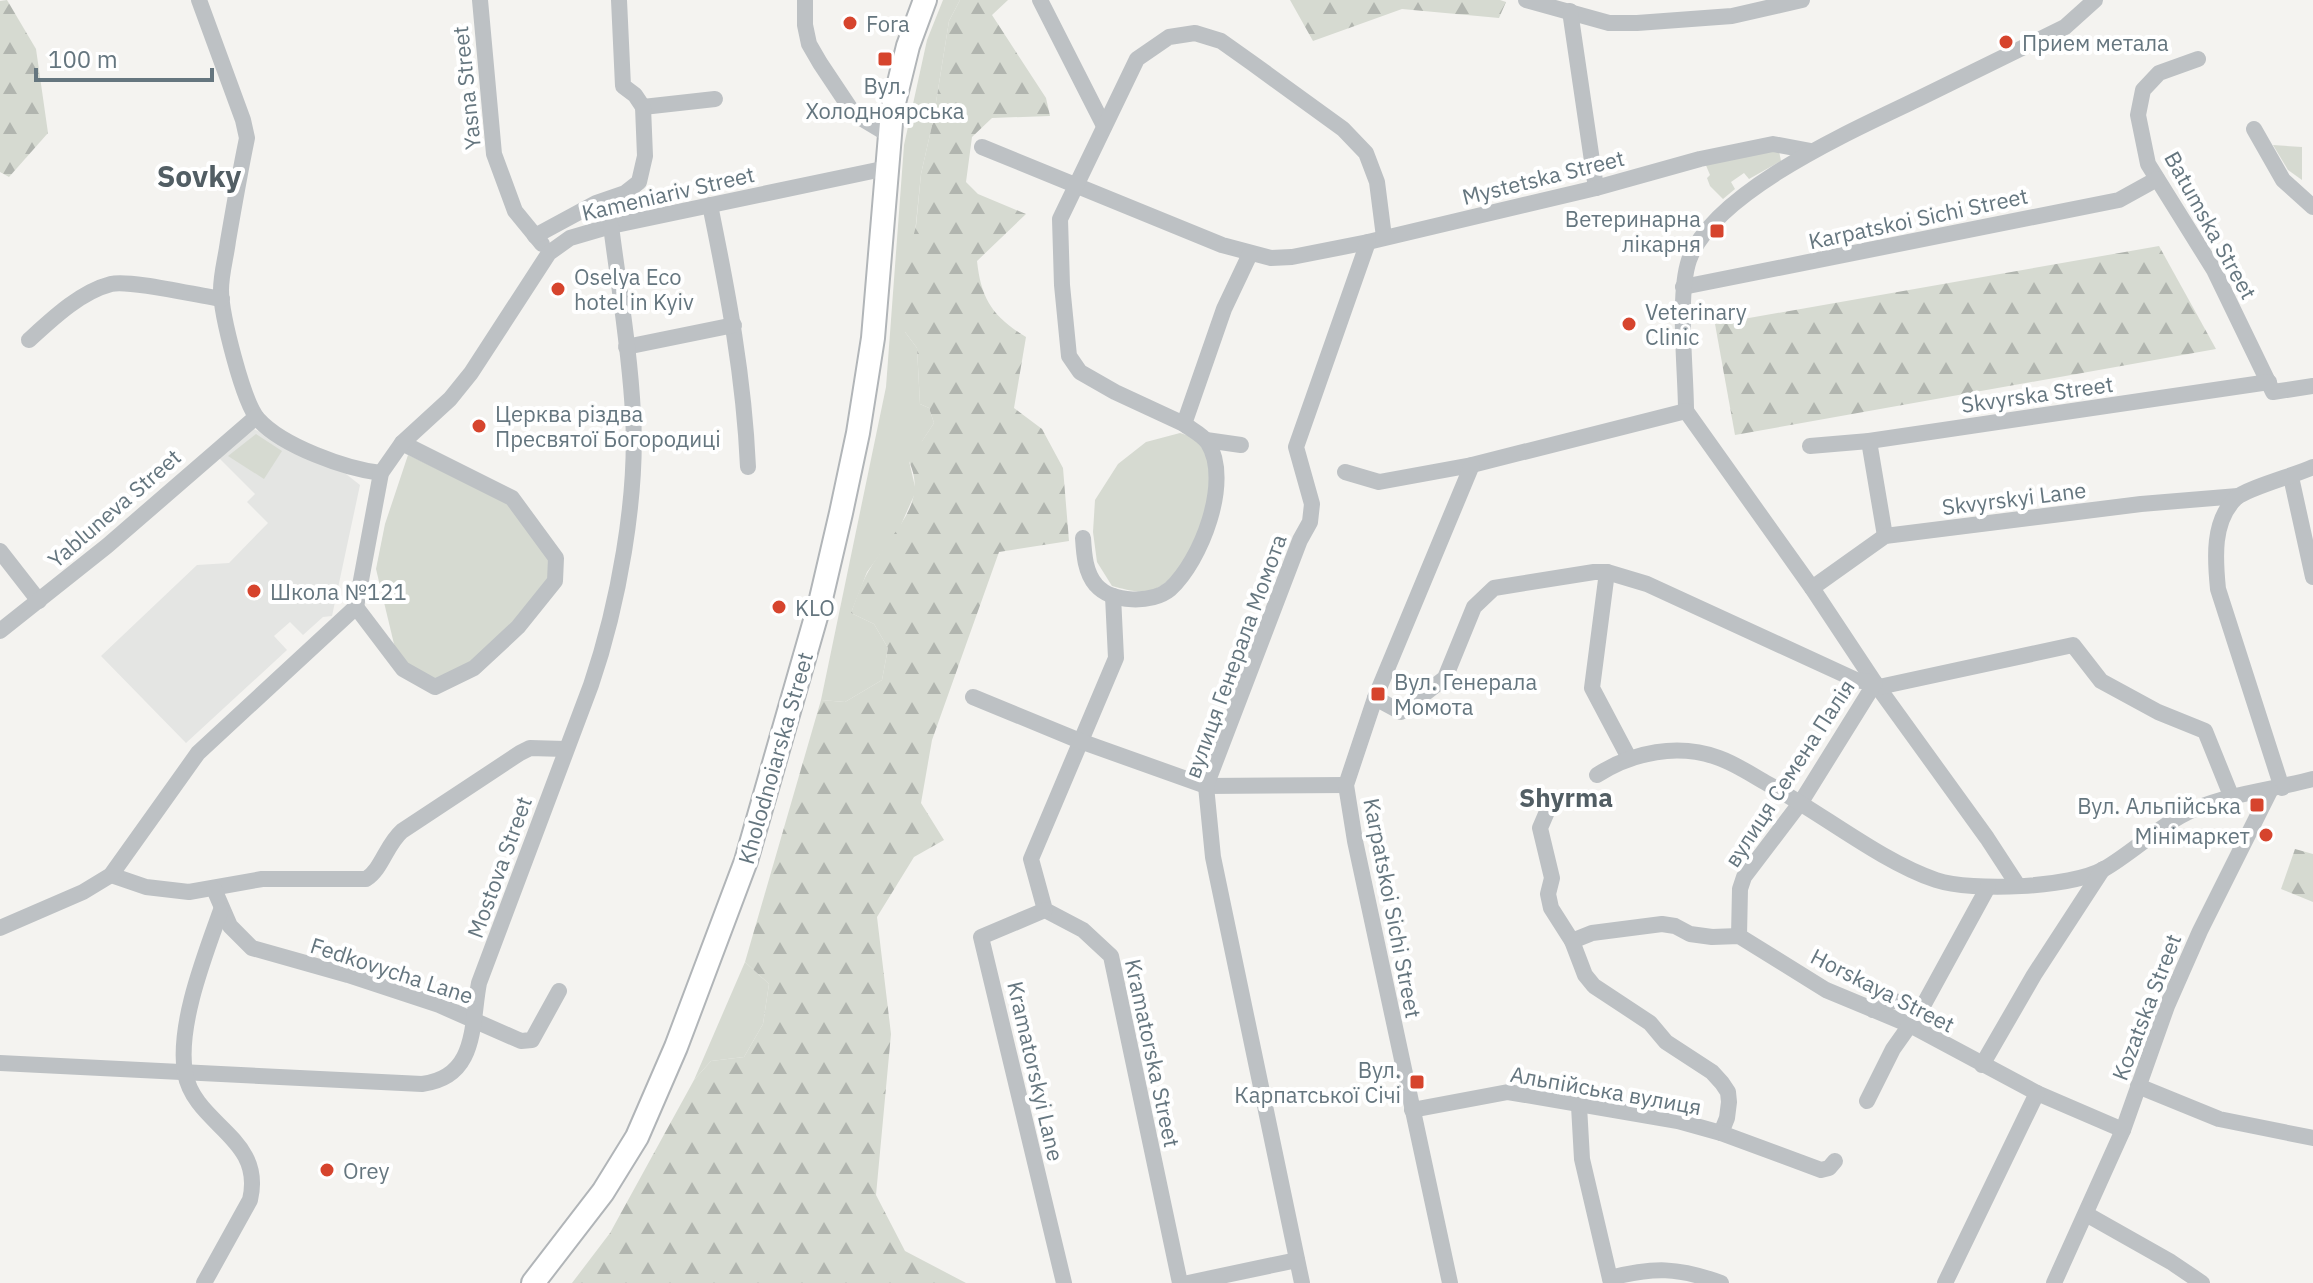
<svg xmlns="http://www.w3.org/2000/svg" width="2313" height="1283" font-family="'IBM Plex Sans',sans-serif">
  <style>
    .built { fill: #e4e5e3 }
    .green { fill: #d6dad1 }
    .forest { fill: url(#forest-firs) }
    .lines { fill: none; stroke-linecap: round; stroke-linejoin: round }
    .major-casing { stroke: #b1b5b8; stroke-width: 26 }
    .minor { stroke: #bdc1c4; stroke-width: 16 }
    .major { stroke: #fff; stroke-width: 22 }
    .poi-dot { fill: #d6442d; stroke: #fff; stroke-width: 3 }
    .labels { text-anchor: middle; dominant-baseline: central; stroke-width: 8; stroke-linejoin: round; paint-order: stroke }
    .poi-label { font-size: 22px; fill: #65767f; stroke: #fff; text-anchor: start }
    .street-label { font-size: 22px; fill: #65767f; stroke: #fff }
    .quarter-label { font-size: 26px; font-weight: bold; fill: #525e64; stroke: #fff }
    .district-label { font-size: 30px; font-weight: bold; fill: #525e64; stroke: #fff }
  </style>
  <defs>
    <pattern id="forest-firs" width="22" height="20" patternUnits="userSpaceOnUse" patternTransform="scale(2)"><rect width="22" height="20" fill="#d6dad1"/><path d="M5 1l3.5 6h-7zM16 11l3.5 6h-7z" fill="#b1b5af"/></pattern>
  </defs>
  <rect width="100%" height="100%" fill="#f4f3f0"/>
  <polygon class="built" points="252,428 346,474 360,485 332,616 323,617 303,635 290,622 274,636 287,650 186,743 101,656 197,565 229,563 268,523 247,502 255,494 218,457"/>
  <g class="green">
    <polygon points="943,0 960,0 949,21 933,121 921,174 905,332 917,348 920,404 929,408 934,423 909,461 916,491 900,527 867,572 851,613 874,624 888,648 882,680 845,702 821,700 886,387 904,145 927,40"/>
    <polygon points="2273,145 2302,147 2302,180 2288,170"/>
    <polygon points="1773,148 1779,151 1781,161 1749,179 1744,173 1731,182 1735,189 1723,199 1710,186 1707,178 1710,175 1705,163"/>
    <path d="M 1180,433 L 1199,439 C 1203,448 1209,458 1210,468 C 1215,502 1186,583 1149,591 C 1136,593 1124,589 1112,586 L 1097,562 L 1093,532 L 1095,500 L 1118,464 L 1146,442 Z"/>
    <polygon points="256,434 282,451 264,479 228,456"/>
    <polygon points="408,455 510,503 553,560 554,578 472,665 436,684 404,666 394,644 376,569 385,524"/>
    <polygon points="745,962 769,984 763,1024 744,1057 711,1061 694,1080"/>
  </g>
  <g class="forest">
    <polygon points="7,0 36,49 48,133 9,177 0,172 0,1"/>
    <path d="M 960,0 L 1008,0 L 992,15 L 1046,98 L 1050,116 L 992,118 L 972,137 L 966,182 L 978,194 L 1026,214 L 977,261 C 981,299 993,317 1026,337 L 1014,408 L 1042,429 L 1063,468 L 1069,541 L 999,552 L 932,740 L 921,803 L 944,840 L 914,857 L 877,917 L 891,1034 L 876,1195 L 905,1251 L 966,1283 L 572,1283 L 610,1233 L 694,1080 L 711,1061 L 744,1057 L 763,1024 L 769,984 L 745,962 L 821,700 L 845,702 L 882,680 L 888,648 L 874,624 L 851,613 C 856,600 861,584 868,572 C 891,530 937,501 902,449 L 922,441 L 934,423 L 929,408 L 920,404 L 917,348 L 905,332 L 904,272 L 916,226 L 921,174 L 933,121 L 949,21 Z"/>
    <polygon points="1290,0 1500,0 1506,2 1499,18 1402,9 1313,41"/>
    <polygon points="2159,246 2216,349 1735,435 1715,324"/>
    <polygon points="2295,849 2313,854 2313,902 2281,889"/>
  </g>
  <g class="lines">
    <g class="major-casing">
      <polyline id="major" points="533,1283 603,1192 637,1137 676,1047 746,861 820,603 841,513 858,433 873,338 892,111 908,46 925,0"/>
    </g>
    <g class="minor">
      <path d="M 199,0 L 243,120 L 247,138 C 240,172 234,206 228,241 C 226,257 221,274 221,290 C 221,314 243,402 258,419 C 282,446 346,469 381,473"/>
      <polyline points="480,0 494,154 515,211 542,244"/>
      <polyline points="805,0 805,25 809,44 820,63 854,114 889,135"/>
      <polyline points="1040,0 1104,126"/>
      <polyline points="1526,0 1609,23 1637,23 1732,16 1802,0"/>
      <polyline points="1570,11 1596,188"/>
      <polyline points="2198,59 2159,73 2143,90 2138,115 2148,164 2214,270 2273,392 2313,386"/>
      <polyline points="643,107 715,99"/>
      <polyline points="2254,129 2283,180 2313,207"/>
      <polyline points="982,147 1222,245 1271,258 1292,257 1368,242 1596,188 1700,159 1773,144 1811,151"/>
      <path d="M 710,205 C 728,293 744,377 748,467"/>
      <polyline points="535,236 596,203 625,193 639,182 645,156 643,107 635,95 623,86 619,0"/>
      <polyline points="1683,287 2119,200 2157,179"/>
      <path d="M 29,340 C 52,319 80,292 111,284 C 129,279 199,296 222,299"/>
      <polyline points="626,347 734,325"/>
      <path d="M 1686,411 C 1686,371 1677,296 1689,260 C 1714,191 1854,130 1918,99 C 1967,75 2016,51 2065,27 L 2095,0"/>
      <polyline points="1686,411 1812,588 1875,683 1987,838 2017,884"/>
      <polyline points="1184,424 1115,392 1080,372 1069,356 1062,285 1060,219 1137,59 1169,37 1195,33 1221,41 1252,63 1343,129 1366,153 1377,182 1384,237"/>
      <polyline points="1206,440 1241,445"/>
      <polyline points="1869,441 1885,536"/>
      <polyline points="1810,446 1869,441 2269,382"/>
      <polyline points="1345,472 1379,482 1472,465 1686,411"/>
      <polyline points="2291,477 2313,577"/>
      <path d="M 1083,538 C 1084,554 1085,572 1096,585 C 1112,603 1152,604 1170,589 C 1201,561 1232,481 1208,443 C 1203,435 1192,430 1184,424 L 1224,309 L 1250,254"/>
      <polyline points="0,551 39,601"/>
      <polyline points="1607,572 1592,688 1629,758"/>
      <polyline points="1812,588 1885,536 2141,504 2238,496"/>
      <polyline points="1113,596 1116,658 1031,859 1045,910 1083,930 1111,956 1180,1283"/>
      <polyline points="356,607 403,669 435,687 474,668 518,627 555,581 556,558 512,498 402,443"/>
      <polyline points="0,631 107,546 256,417"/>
      <polyline points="1879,687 2073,645 2101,681 2158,712 2205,731 2232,798"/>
      <polyline points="973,697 1080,741 1206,786 1346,785"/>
      <polyline points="1375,698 1401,712 1445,678 1474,607 1494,588 1594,572 1607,572 1647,584 1856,680 1875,683 1801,802 1744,877 1740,889 1739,936"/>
      <path d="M 1597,775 C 1633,752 1678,743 1719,758 C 1736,764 1752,775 1768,784 C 1820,812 1882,862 1936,880 C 1973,892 2070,888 2104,869 C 2135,851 2162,823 2195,809 C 2229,794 2276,789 2313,779"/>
      <path d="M 2282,788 L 2218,589 C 2215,559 2212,521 2236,498 C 2247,488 2296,475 2313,467"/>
      <path d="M 111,875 L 146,887 L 189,892 L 262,879 L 366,879 C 382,869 386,845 402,831 L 520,753 L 530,748 L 565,749"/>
      <polyline points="214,889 230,926 252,948 348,975 439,1005 521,1041 532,1040 559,991"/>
      <polyline points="1045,910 981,937 1064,1283"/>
      <polyline points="0,928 83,892 111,875 198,753 356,607 381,473 402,443 450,399 471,373 549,253 570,238 611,226 887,168"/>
      <polyline points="1572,941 1592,933 1662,924 1675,926 1690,934 1712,937 1739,936 1826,990 1910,1025 2037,1093 2123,1130"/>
      <path d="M 1873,1010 C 1888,997 1902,1001 1921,1007 L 1924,1004 L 1988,887"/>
      <path d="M 0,1063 L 422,1084 C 478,1077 471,1024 479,983 L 591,685 C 618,606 638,498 633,414 C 630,352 619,288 611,226"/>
      <polyline points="1982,1065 2034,975 2103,869"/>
      <polyline points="2138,1086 2219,1119 2313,1138"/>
      <polyline points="1867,1101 1893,1049 1910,1025"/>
      <polyline points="1579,1106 1582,1159 1611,1283"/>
      <polyline points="1412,1110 1508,1092 1678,1121 1721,1133 1727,1118 1729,1102 1728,1092 1722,1083 1712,1072 1666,1042 1650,1023 1594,986 1585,975 1572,941 1551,908 1548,894 1552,878 1540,828 1549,807"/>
      <polyline points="1721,1133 1821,1170 1829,1168 1835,1161"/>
      <polyline points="2086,1214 2171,1262 2202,1283"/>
      <path d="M 1610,1278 C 1653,1267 1678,1267 1721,1283"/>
      <path d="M 204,1283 L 250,1200 C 265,1137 195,1126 185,1073 C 177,1025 205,955 221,910"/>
      <polyline points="1188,1283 1297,1260"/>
      <polyline points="1302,1283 1213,857 1206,786 1300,540 1310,522 1312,504 1296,447 1368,242"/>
      <polyline points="1450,1283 1355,841 1346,785 1375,698 1472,465"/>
      <polyline points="1945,1283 2037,1093"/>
      <polyline points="2054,1283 2123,1130 2167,1006 2200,931 2270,791"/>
    </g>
    <use href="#major" class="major"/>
  </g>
  <g class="poi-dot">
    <circle cx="850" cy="23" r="8"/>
    <circle cx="2006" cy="42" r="8"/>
    <rect x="877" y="51" width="16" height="16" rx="4"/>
    <rect x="1709" y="223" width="16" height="16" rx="4"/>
    <circle cx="558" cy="289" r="8"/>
    <circle cx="1629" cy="324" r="8"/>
    <circle cx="479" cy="426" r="8"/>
    <circle cx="254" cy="591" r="8"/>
    <circle cx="779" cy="607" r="8"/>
    <rect x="1370" y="686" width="16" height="16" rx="4"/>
    <rect x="2249" y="797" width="16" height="16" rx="4"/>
    <circle cx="2266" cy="835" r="8"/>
    <rect x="1409" y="1074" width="16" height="16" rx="4"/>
    <circle cx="327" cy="1170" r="8"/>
  </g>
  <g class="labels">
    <g class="poi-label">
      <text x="866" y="23">Fora</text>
      <text x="2022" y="42">Прием метала</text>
      <text x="885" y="85" text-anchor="middle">Вул.<tspan x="885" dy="25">Холодноярська</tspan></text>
      <text x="1701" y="218" text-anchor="end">Ветеринарна<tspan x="1701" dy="25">лікарня</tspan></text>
      <text x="574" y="276">Oselya Eco<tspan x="574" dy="25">hotel in Kyiv</tspan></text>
      <text x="1645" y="311">Veterinary<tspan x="1645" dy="25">Clinic</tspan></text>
      <text x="495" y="413">Церква різдва<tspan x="495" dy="25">Пресвятої Богородиці</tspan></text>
      <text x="270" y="591">Школа №121</text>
      <text x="795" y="607">KLO</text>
      <text x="1394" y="681">Вул. Генерала<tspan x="1394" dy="25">Момота</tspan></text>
      <text x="2241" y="805" text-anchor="end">Вул. Альпійська</text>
      <text x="2250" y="835" text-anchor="end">Мінімаркет</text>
      <text x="1401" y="1069" text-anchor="end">Вул.<tspan x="1401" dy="25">Карпатської Січі</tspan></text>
      <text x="343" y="1170">Orey</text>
    </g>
    <g class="street-label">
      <text transform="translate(466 88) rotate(-96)">Yasna Street</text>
      <text transform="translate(1543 177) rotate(-14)">Mystetska Street</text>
      <text transform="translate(668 193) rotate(-13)">Kameniariv Street</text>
      <text transform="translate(1918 218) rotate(-12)">Karpatskoi Sichi Street</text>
      <text transform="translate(2211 225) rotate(61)">Batumska Street</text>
      <text transform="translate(2037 394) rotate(-8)">Skvyrska Street</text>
      <text transform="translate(2014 498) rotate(-7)">Skvyrskyi Lane</text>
      <text transform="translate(114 508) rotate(-41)">Yabluneva Street</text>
      <text transform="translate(1235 656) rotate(-70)">вулиця Генерала Момота</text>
      <text transform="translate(775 758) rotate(-74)">Kholodnoiarska Street</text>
      <text transform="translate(1789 773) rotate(-57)">вулиця Семена Палія</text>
      <text transform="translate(499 867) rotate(-70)">Mostova Street</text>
      <text transform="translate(1393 908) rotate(79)">Karpatskoi Sichi Street</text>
      <text transform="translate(392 970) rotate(18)">Fedkovycha Lane</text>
      <text transform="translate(1883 990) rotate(27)">Horskaya Street</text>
      <text transform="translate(2146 1007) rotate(-69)">Kozatska Street</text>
      <text transform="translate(1153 1053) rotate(78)">Kramatorska Street</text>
      <text transform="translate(1036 1071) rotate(77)">Kramatorskyi Lane</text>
      <text transform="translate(1606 1090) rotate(10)">Альпійська вулиця</text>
    </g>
    <g class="quarter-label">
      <text x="1566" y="797">Shyrma</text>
    </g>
    <g class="district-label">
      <text x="199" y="175">Sovky</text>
    </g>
  </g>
  <path d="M36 68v12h176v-12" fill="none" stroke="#65767f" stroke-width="4"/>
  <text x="48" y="68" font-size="24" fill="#65767f" stroke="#ffffff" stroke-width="6" paint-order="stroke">100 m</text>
</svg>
